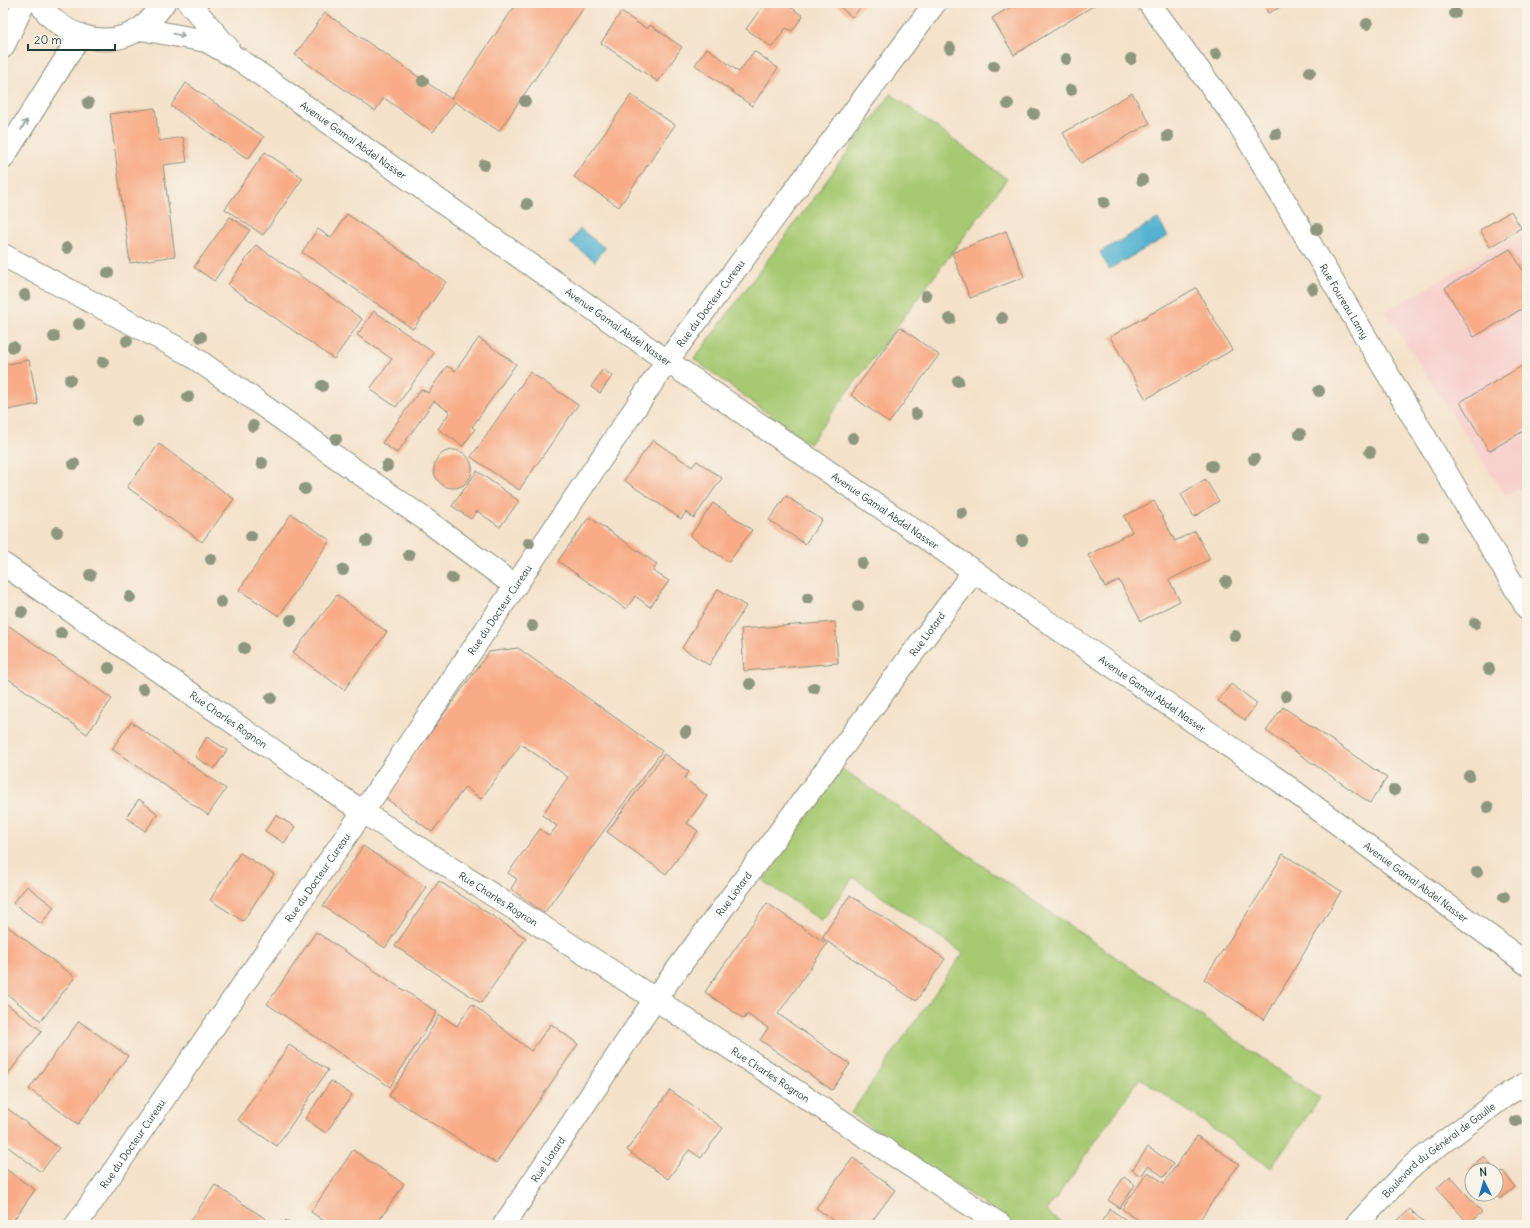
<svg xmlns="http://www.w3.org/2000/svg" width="1530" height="1228" font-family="Delius,sans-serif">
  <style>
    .built { fill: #f7d0cc }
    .green { fill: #a7c972; stroke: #638353 }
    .water { fill: #52b3d1; stroke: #387882 }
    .building { fill: #f8ab86 }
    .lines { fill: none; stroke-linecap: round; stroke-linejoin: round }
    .minor-casing { stroke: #8a8f7e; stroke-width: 24 }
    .major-casing { stroke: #8a8f7e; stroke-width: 24 }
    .minor { stroke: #fff; stroke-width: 22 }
    .major { stroke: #fff; stroke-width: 22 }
    .tree { fill: #8e967e }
    .oneway { stroke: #8f9e9a }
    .labels { text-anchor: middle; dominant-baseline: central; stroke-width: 3; stroke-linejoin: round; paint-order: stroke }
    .street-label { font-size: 10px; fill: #1f3d34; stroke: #f7f3e8 }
  </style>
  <rect width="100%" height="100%" fill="#f7f3e8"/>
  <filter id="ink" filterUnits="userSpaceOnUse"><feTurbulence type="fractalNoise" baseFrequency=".025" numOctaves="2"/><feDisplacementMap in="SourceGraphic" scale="8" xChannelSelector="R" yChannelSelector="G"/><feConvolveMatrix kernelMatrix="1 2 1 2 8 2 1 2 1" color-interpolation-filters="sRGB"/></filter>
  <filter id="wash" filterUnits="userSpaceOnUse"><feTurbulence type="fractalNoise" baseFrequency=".012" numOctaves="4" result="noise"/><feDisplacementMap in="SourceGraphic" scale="16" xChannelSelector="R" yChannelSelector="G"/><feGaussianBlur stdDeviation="0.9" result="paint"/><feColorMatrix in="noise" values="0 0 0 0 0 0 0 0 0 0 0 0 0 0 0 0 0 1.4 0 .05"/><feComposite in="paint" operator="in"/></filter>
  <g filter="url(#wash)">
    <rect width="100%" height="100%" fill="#f4e1c9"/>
    <polygon class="built" points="1527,230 1527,484 1506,496 1385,312"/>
    <g class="green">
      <polygon points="891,94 1007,179 809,444 694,359"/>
      <polygon points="841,768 1320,1098 1271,1168 1140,1078 1046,1212 1065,1225 1014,1225 851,1113 963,953 853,877 822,921 763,881"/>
    </g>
    <g class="water">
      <polygon points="1158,219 1168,236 1109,269 1100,252"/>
      <polygon points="580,229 605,248 595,261 570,243"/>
    </g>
    <g id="blocks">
      <g class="building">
        <polygon points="517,3 587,3 499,131 455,102 433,132 384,98 375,111 295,55 325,13 451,99"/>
        <polygon points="765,3 785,3 803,16 792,31 786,28 772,47 746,29"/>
        <polygon points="835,3 865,3 852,17"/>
        <polygon points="1017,3 1098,3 1014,55 992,18"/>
        <polygon points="1263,3 1289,3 1268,13"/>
        <polygon points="621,12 647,29 650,25 682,47 658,82 601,43"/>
        <polygon points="707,48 739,72 754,51 778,68 752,106 695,65"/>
        <polygon points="186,83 264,137 248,159 171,106"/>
        <polygon points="1132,93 1150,123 1081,163 1063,133"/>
        <polygon points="631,95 675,125 619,207 574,177"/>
        <polygon points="155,108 159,141 183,137 187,162 163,165 175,256 130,263 110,114"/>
        <polygon points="265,152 303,178 263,235 225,209"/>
        <polygon points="1511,211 1521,228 1490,247 1480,230"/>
        <polygon points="347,214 446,282 413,329 302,252 318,229 331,238"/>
        <polygon points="230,217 250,230 214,281 194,267"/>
        <polygon points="1006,231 1024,277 970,298 952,253"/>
        <polygon points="256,245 362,319 334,359 228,285"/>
        <polygon points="1510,249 1527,277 1527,306 1474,337 1445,288"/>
        <polygon points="1196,288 1232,350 1146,399 1110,337"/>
        <polygon points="374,311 434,353 396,407 370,389 392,359 357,335"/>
        <polygon points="900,327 939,355 889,423 851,395"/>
        <polygon points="479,338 516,364 472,427 475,429 463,446 438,429 450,412 434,401 397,453 382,443 421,389 428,393 447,366 455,371"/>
        <polygon points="29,360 38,404 3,411 3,365"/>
        <polygon points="1527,363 1527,429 1489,451 1460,402"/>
        <polygon points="603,369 612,376 600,393 591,387"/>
        <polygon points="530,372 578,405 519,490 471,457"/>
        <polygon points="653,440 692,467 697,461 722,478 694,518 686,512 681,519 624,480"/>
        <polygon points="159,444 234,499 202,542 127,487"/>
        <circle cx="453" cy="469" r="19"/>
        <polygon points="477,471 519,501 500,527 477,511 471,519 452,506"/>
        <polygon points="1205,479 1219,501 1194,517 1181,494"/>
        <polygon points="786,496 822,520 805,544 769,520"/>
        <polygon points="1154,501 1175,541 1195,531 1210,559 1169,580 1180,601 1141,621 1119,580 1105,587 1088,555 1132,532 1124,516"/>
        <polygon points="713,503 752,530 729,562 690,536"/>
        <polygon points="291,514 330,540 279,616 239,590"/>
        <polygon points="589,517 657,564 653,571 669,581 650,607 635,596 626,609 558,561"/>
        <polygon points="718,589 746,606 709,665 682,648"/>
        <polygon points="337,595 387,632 344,690 293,653"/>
        <polygon points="835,622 838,663 744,671 741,629"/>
        <polygon points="5,623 112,699 87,734 3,675 3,625"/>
        <polygon points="518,648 662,751 544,913 511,889 517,879 508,873 540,829 549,836 557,826 542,815 568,777 521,744 481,799 465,787 432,832 384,797 489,652"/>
        <polygon points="1231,684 1257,703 1245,720 1218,701"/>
        <polygon points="1283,707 1387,778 1370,803 1266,731"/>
        <polygon points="131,722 226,789 208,815 112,749"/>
        <polygon points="207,737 227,750 214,769 195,757"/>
        <polygon points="664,754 689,772 684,778 707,796 687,823 698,831 666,874 607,832"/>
        <polygon points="139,799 158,814 145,831 126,817"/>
        <polygon points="276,815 295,827 284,843 265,831"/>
        <polygon points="363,846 426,887 385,948 323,906"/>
        <polygon points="240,853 274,874 243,921 210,900"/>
        <polygon points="1283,854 1341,891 1264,1020 1204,979 1259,895"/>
        <polygon points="439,881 526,938 481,1003 395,946"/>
        <polygon points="27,886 54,907 41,924 13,903"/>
        <polygon points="850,895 945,959 916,1001 822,938"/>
        <polygon points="767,903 827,944 778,1014 850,1064 832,1090 760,1040 768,1028 747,1014 744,1019 705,992"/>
        <polygon points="3,923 75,977 41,1021 3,991"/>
        <polygon points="316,932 437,1012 390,1087 267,1004"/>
        <polygon points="3,1001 42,1031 3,1080"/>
        <polygon points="472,1004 531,1051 551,1024 578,1044 496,1163 389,1096 440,1015 457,1026"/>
        <polygon points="79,1021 128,1056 78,1124 29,1089"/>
        <polygon points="289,1045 328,1070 277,1146 238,1120"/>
        <polygon points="331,1081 352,1095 326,1133 305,1119"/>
        <polygon points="670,1090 723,1128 701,1158 689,1150 668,1179 627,1150"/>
        <polygon points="3,1105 59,1148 41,1172 3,1143"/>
        <polygon points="1197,1136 1239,1164 1196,1225 1136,1225 1139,1220 1122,1209 1148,1172 1164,1183"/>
        <polygon points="1148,1147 1173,1164 1164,1177 1148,1166 1141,1176 1132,1170"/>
        <polygon points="353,1150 404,1184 376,1225 330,1225 311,1212"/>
        <polygon points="1484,1156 1495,1170 1472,1170 1472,1172 1469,1168"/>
        <polygon points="853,1158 895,1190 869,1225 840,1225 816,1208"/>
        <polygon points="3,1167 35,1190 10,1225 3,1225"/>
        <polygon points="1503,1171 1515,1187 1500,1199 1496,1194 1496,1177"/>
        <polygon points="1450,1176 1482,1212 1469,1224 1437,1188"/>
        <polygon points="1124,1177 1135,1185 1120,1208 1108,1200"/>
        <polygon points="215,1185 266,1219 262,1225 188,1225"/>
        <polygon points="1110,1209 1134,1225 1099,1225"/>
        <polygon points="1410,1209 1424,1223 1422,1225 1393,1225"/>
        <polygon points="286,1220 293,1225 283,1225"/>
      </g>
    </g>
  </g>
  <g filter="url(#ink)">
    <use href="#blocks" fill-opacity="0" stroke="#8a8f7e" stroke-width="1"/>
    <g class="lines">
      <g class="minor-casing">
        <g id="minor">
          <path d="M 40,3 C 60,37 108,51 141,28 C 151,21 157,13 164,3"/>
          <polyline points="189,3 228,48"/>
          <path id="s1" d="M 1149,3 L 1237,121 L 1527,608"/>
          <path id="s2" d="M 141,29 L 206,41 L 240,60 L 667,361 L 1280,781 L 1527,964"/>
          <polyline points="3,47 24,3"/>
          <polyline points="3,158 80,36"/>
          <polyline points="3,255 189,354 426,520 515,586"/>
          <path id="s3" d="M 3,564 L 363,812 L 655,999 L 1001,1225"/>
          <path id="s4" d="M 76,1225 L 363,812 L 667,361 L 935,3"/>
          <path id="s5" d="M 504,1225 L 655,999 L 974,571"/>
        </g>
      </g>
      <g class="major-casing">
        <g id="major">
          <path id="s6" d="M 1356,1225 L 1414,1164 L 1508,1094 L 1527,1083"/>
        </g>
      </g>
      <use href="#minor" class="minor"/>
      <use href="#major" class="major"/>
    </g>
    <g class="tree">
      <circle cx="1455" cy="13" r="6"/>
      <circle cx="1367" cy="24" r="6"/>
      <circle cx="950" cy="48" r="6"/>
      <circle cx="1216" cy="54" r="6"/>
      <circle cx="1066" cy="59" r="6"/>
      <circle cx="1131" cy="59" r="6"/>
      <circle cx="994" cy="66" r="6"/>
      <circle cx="1310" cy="72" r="6"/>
      <circle cx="423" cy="81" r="6"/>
      <circle cx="1071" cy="90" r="6"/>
      <circle cx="525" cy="101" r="6"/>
      <circle cx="88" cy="103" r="6"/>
      <circle cx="1008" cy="104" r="6"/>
      <circle cx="1034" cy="114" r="6"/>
      <circle cx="1276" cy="134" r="6"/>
      <circle cx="1168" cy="136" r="6"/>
      <circle cx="484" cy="165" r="6"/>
      <circle cx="1142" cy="180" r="6"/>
      <circle cx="1104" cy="202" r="6"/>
      <circle cx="527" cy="204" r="6"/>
      <circle cx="1317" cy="229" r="6"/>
      <circle cx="67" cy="248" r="6"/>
      <circle cx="108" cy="273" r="6"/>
      <circle cx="1313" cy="289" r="6"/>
      <circle cx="25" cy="295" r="6"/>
      <circle cx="926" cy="296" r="6"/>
      <circle cx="1002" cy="318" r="6"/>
      <circle cx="950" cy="319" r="6"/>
      <circle cx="79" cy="324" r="6"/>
      <circle cx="54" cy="337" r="6"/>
      <circle cx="201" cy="337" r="6"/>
      <circle cx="127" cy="341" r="6"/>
      <circle cx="13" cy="347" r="6"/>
      <circle cx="103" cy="362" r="6"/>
      <circle cx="70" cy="380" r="6"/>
      <circle cx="958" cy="381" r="6"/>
      <circle cx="322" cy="386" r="6"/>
      <circle cx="1319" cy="391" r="6"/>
      <circle cx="188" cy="397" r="6"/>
      <circle cx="916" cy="414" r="6"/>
      <circle cx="137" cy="421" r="6"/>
      <circle cx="253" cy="426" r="6"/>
      <circle cx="1300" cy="434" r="6"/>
      <circle cx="853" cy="438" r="6"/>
      <circle cx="336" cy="439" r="6"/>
      <circle cx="1370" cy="452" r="6"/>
      <circle cx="1254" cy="459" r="6"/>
      <circle cx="262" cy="463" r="6"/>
      <circle cx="74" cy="464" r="6"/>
      <circle cx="387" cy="466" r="6"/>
      <circle cx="1212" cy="466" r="6"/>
      <circle cx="305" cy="489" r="6"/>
      <circle cx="962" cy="513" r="6"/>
      <circle cx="57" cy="532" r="6"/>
      <circle cx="251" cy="536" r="6"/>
      <circle cx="1423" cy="537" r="6"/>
      <circle cx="1022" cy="540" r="6"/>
      <circle cx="367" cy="541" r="6"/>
      <circle cx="529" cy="543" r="6"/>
      <circle cx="409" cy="555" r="6"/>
      <circle cx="211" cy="559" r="6"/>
      <circle cx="862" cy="563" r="6"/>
      <circle cx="343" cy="570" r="6"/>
      <circle cx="90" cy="575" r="6"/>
      <circle cx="452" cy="578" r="6"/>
      <circle cx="1226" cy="582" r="6"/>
      <circle cx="130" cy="597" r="6"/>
      <circle cx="808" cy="598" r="6"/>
      <circle cx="221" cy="602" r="6"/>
      <circle cx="858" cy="606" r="6"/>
      <circle cx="22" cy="612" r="6"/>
      <circle cx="291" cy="620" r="6"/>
      <circle cx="1475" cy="623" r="6"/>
      <circle cx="532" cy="626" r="6"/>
      <circle cx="61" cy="633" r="6"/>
      <circle cx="1235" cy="636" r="6"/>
      <circle cx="244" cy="648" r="6"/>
      <circle cx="109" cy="668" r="6"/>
      <circle cx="1489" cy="669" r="6"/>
      <circle cx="750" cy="684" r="6"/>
      <circle cx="814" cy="688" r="6"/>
      <circle cx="143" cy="689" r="6"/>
      <circle cx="1286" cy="696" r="6"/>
      <circle cx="271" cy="698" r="6"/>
      <circle cx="686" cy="732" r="6"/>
      <circle cx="1469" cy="776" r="6"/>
      <circle cx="1394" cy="790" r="6"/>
      <circle cx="1488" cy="807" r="6"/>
      <circle cx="1477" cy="872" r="6"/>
      <circle cx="1504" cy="897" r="6"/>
      <circle cx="1516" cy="1121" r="6"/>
    </g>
    <defs><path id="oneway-shaft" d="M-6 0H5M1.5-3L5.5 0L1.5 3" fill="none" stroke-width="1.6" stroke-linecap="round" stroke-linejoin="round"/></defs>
    <g class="oneway">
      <use href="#oneway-shaft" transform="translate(179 35) rotate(12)"/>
      <use href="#oneway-shaft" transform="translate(24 125) rotate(-58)"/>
    </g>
  </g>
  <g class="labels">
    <g class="street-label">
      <text stroke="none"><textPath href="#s2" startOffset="244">Avenue Gamal Abdel Nasser</textPath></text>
      <text stroke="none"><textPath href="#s1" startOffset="357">Rue Foureau Lamy</textPath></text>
      <text stroke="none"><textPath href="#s4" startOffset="1119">Rue du Docteur Cureau</textPath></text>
      <text stroke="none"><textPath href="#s2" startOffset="568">Avenue Gamal Abdel Nasser</textPath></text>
      <text stroke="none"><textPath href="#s2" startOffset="892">Avenue Gamal Abdel Nasser</textPath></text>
      <text stroke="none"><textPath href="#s4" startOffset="747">Rue du Docteur Cureau</textPath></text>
      <text stroke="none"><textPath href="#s5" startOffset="727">Rue Liotard</textPath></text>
      <text stroke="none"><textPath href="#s2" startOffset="1216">Avenue Gamal Abdel Nasser</textPath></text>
      <text stroke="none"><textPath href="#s3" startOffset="274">Rue Charles Rognon</textPath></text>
      <text stroke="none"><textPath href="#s4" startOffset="423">Rue du Docteur Cureau</textPath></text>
      <text stroke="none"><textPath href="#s2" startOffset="1540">Avenue Gamal Abdel Nasser</textPath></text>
      <text stroke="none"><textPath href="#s5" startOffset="403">Rue Liotard</textPath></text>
      <text stroke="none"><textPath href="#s3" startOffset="598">Rue Charles Rognon</textPath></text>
      <text stroke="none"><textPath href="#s3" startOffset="922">Rue Charles Rognon</textPath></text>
      <text stroke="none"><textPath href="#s4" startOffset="99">Rue du Docteur Cureau</textPath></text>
      <text stroke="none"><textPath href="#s6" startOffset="112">Boulevard du Général de Gaulle</textPath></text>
      <text stroke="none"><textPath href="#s5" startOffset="79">Rue Liotard</textPath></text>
    </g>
  </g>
  <rect width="1530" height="1228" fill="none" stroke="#f7f3e8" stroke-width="16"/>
  <g transform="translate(1484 1182) rotate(355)"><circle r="19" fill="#f7f3e8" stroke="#a1aaa0"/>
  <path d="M0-3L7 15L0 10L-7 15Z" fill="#1f6fb2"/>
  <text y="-6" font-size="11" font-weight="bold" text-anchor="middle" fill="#1f3d34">N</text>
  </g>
  <path d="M28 44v6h87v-6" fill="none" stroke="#1f3d34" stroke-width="2"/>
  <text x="34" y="44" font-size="12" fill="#1f3d34" stroke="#f7f3e8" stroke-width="3" paint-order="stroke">20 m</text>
</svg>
